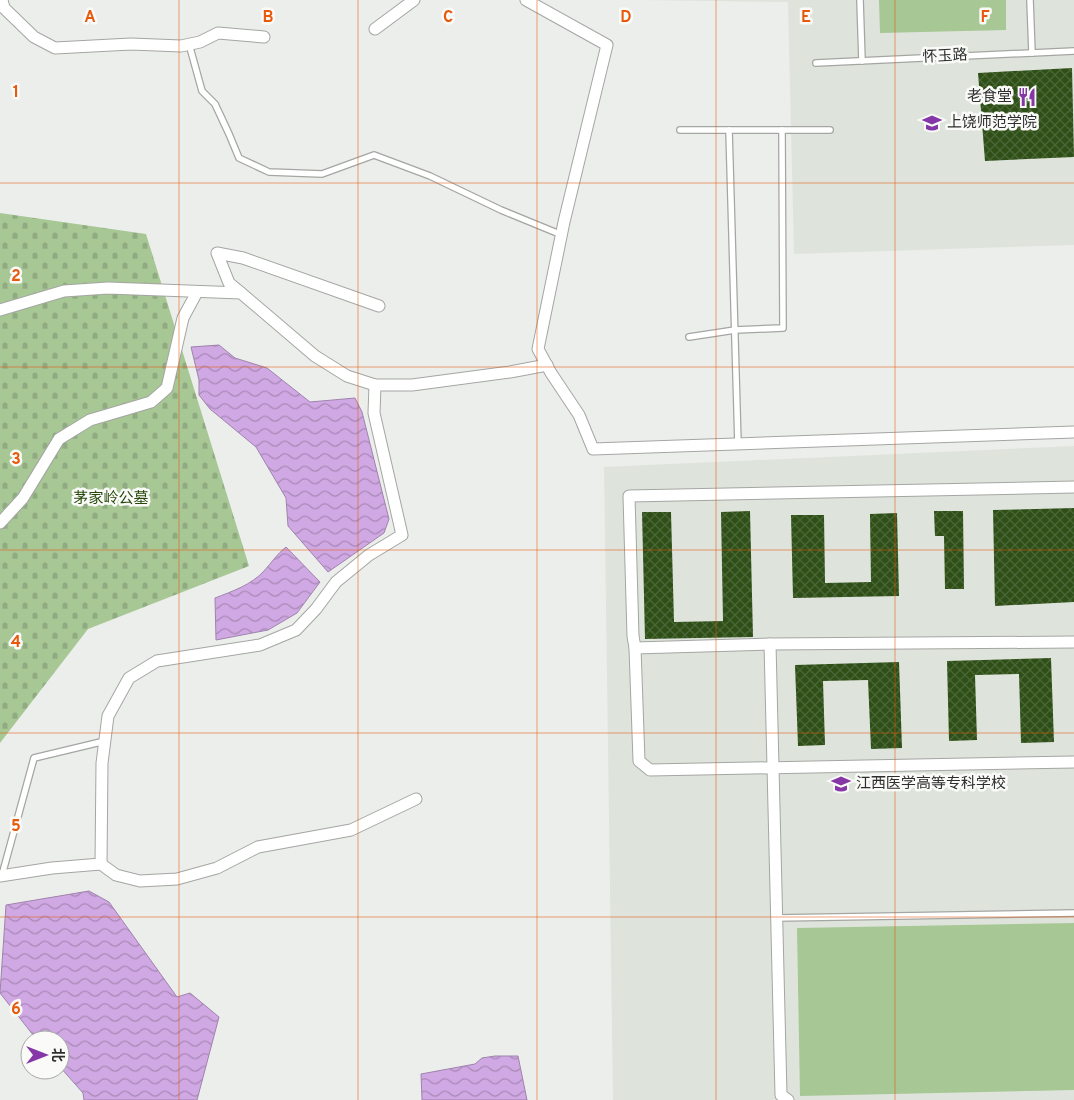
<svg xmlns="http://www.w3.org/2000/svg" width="1074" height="1100" font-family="Overpass,'Noto Sans SC',sans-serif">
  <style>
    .built { fill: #dee4db }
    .cemetery { fill: url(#cemetery-stones) }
    .garden { fill: #a7c795 }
    .water { fill: url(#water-waves); stroke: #9f83ac }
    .building { fill: url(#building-cross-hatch) }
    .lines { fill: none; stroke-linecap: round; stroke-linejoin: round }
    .lane-casing { stroke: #a4a6a3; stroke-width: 8 }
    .street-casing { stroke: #a4a6a3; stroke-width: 13 }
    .lane { stroke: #fff; stroke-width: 5.5 }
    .street { stroke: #fff; stroke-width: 11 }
    .grid { fill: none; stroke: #e8590c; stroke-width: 1; stroke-opacity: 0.55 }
    .labels { text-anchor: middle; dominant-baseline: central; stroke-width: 5; stroke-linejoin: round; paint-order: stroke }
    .street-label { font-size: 15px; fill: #2d2e2d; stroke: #fafbf9 }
    .poi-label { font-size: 15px; fill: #2d2e2d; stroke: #fafbf9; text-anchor: start }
    .park-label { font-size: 15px; fill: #274a0a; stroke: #fafbf9 }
    .grid-label { font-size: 16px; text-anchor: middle; font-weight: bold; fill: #e8590c; stroke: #fafbf9; stroke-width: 5; stroke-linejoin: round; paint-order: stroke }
  </style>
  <defs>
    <pattern id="cemetery-stones" width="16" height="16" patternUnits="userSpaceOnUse" patternTransform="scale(1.25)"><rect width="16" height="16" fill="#a7c795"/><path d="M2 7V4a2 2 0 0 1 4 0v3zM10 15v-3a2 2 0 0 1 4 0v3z" fill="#90ab81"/></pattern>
    <pattern id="water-waves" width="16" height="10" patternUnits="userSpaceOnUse" patternTransform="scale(1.25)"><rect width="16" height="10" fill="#d0a8e3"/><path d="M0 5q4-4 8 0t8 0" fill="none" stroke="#a989b8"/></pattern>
    <pattern id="building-cross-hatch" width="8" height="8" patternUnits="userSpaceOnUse" patternTransform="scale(1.25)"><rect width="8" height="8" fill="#2e4f16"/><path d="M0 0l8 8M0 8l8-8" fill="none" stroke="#4b6638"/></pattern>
  </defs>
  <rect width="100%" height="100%" fill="#eceeeb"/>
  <g class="built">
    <polygon points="634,0 1074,0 1074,245 794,254 788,2"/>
    <polygon points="1074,446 1074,1100 613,1100 604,467"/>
  </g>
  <polygon class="cemetery" points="0,213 146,234 249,566 88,629 0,743"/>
  <g class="garden">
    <polygon points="879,0 1006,0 1006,30 880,33"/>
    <polygon points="1074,923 1074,1090 800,1096 797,928"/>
  </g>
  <g class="water">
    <polygon points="219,345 235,358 267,368 310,402 355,398 362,412 389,519 384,533 328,572 288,526 286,498 256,447 210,409 199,395 199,380 191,347"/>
    <path d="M 286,547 L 320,582 L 297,613 L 268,630 L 216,640 L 215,598 C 233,591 251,585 264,571 C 272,562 277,554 286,547 Z"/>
    <polygon points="89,891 109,902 177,997 190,993 219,1017 197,1100 84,1100 83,1093 60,1067 60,1040 37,1040 0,993 6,905"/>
    <polygon points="495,1056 518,1056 527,1100 422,1100 421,1074 475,1064 482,1058"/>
  </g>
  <g class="building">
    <polygon points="1072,68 1074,157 985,161 978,73"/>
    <polygon points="1074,508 1074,602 995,606 993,510"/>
    <polygon points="750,511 753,637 645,639 642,512 671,512 674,622 723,621 721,512"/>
    <polygon points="934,511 963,511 964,589 945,589 944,536 935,536"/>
    <polygon points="897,513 899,596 793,598 791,515 824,515 825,583 871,582 870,514"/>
    <polygon points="1051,658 1054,742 1021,743 1019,674 975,675 977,740 949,741 947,661"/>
    <polygon points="899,662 902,748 871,749 868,680 823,681 825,745 798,746 795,665"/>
  </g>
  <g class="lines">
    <g class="lane-casing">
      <g id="lane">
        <polyline points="860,0 862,61"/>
        <polyline points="1030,0 1032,53"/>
        <polyline points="189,44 202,91 215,104 229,134 239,158 269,172 322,174 374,155 430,176 501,210 562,235"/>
        <polyline points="816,63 1074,51"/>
        <polyline points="680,130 830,130"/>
        <polyline points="729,130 738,444"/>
        <polyline points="689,337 735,330 783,328 782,130"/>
        <polyline points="2,875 34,758 105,741"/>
        <polyline points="776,918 1074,913"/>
      </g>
    </g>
    <g class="street-casing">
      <g id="street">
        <polyline points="2,0 4,8 34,37 55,48 131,44 181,46 200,42 218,33 264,37"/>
        <polyline points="526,0 607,45 564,222 538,349 551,373 579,415 593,449 1074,432"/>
        <polyline points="375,29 414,0"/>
        <polyline points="241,293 229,283 217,253 243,258 379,306"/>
        <polyline points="0,310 64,291 108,288 241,293 315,356 347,376 375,385 412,385 510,372 547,365"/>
        <polyline points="1074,487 629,496 633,636 635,648 639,761 650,770 1074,762"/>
        <polyline points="0,523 23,498 59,439 90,420 151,402 167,388 183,318 197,292"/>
        <polyline points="770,644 781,1095 788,1100"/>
        <polyline points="635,648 770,644 1074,642"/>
        <polyline points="101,864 116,875 140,881 177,879 217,868 258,847 351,830 416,799"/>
        <polyline points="0,876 52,868 101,864 102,763 108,716 129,678 157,661 260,645 296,630 316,609 336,582 369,555 402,535 374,413 375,385"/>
      </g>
    </g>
    <use href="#lane" class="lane"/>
    <use href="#street" class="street"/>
  </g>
  <path class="grid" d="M 179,0 L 179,1100M 358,0 L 358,1100M 537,0 L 537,1100M 716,0 L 716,1100M 895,0 L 895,1100M 0,183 L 1074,183M 0,367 L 1074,367M 0,550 L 1074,550M 0,733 L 1074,733M 0,917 L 1074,917"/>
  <defs>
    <g id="restaurant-bare" transform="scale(1.5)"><path d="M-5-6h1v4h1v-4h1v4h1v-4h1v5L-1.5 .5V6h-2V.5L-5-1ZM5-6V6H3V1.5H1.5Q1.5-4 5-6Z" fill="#8637a7" stroke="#fafbf9" stroke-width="2.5" paint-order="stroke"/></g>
    <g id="university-bare" transform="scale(1.5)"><path d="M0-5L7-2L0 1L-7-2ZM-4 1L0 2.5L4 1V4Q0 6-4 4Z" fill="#8637a7" stroke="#fafbf9" stroke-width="2.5" paint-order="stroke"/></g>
  </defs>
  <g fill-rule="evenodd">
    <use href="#restaurant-bare" x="1027" y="97"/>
    <use href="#university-bare" x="932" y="123"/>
    <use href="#university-bare" x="841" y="784"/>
  </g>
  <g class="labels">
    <g class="street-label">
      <text transform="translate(945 57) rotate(-3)">怀玉路</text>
    </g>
    <g class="poi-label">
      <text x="1012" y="97" text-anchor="end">老食堂</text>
      <text x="947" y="123">上饶师范学院</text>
      <text x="856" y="784">江西医学高等专科学校</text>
    </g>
    <g class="park-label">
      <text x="111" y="499">茅家岭公墓</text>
    </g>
  </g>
  <g class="grid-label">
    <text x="90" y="22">A</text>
    <text x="268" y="22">B</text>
    <text x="448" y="22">C</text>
    <text x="626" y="22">D</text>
    <text x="806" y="22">E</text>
    <text x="985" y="22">F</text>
    <text x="16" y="97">1</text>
    <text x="16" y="281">2</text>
    <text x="16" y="464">3</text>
    <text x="16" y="647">4</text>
    <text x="16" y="831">5</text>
    <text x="16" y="1014">6</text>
  </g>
  <g transform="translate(45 1055) rotate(90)"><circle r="24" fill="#fafbf9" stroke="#a8a9a7"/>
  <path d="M0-4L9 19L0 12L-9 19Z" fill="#8637a7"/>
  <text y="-8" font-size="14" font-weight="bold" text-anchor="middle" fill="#2d2e2d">北</text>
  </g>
</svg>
